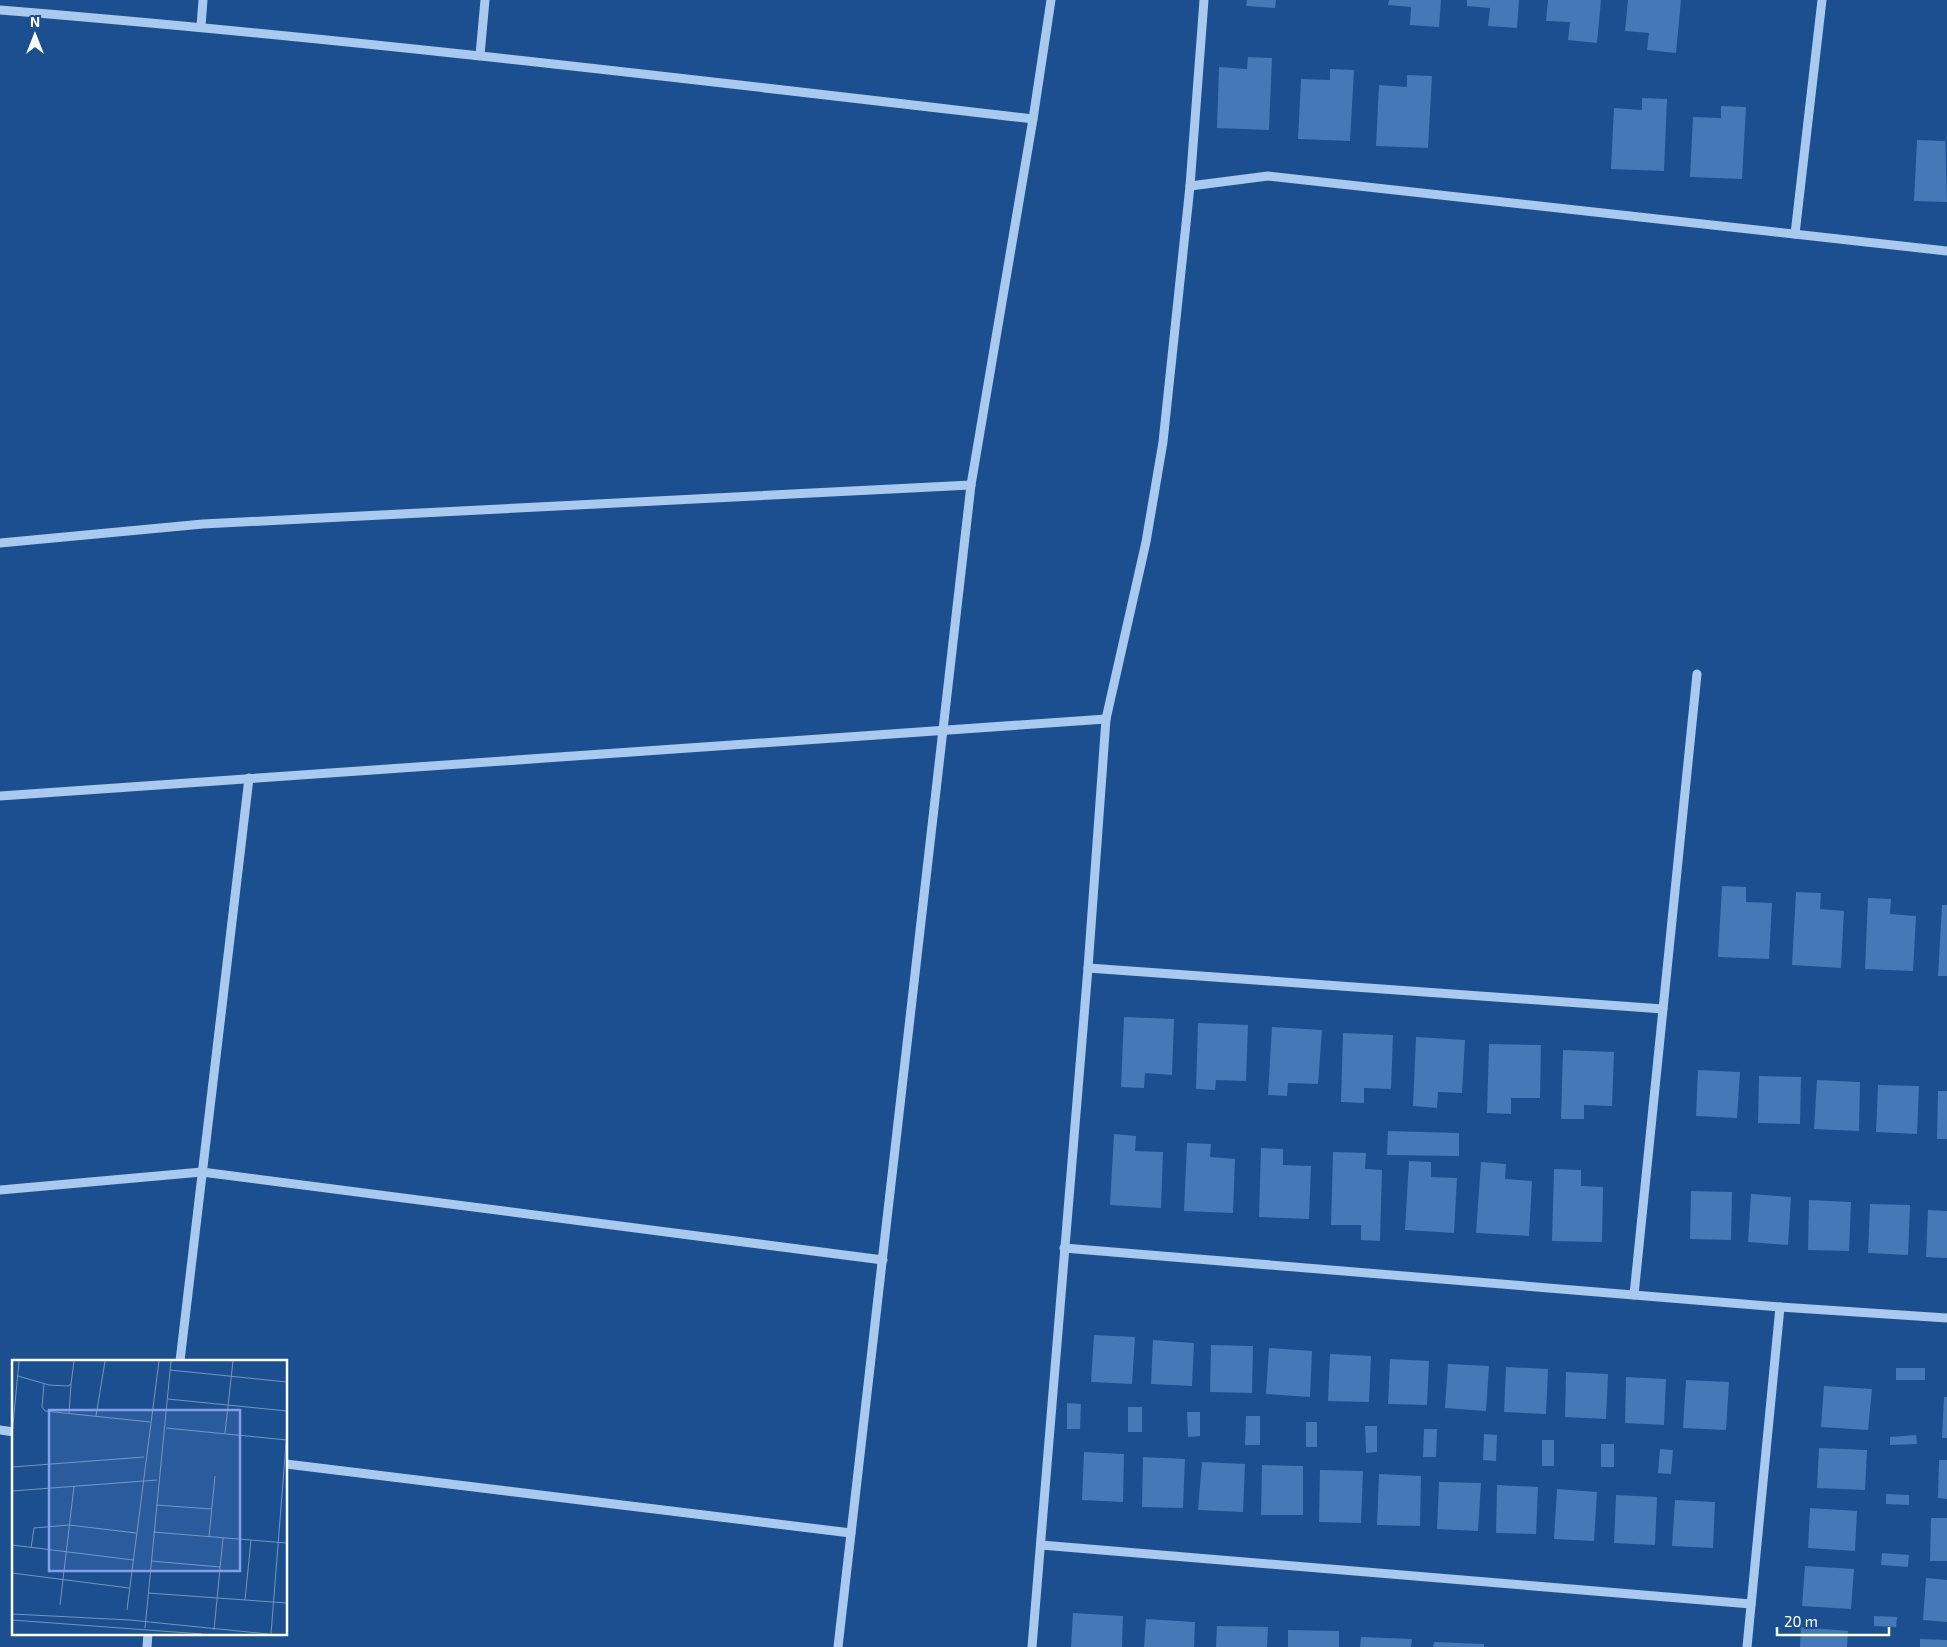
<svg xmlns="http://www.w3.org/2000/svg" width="1947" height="1647" font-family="'Exo 2',sans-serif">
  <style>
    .building { fill: #4478b7 }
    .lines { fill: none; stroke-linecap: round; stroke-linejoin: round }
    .minor { stroke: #a9c9ee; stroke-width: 9 }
    .inset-road { fill: none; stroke: #7695bc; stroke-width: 1 }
    .view { fill: #839eea; fill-opacity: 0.15; stroke: #839eea; stroke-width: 2.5 }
    .inset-edge { fill: none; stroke: #fff; stroke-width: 2.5 }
  </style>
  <rect width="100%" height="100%" fill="#1b4f8f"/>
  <g class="building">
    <polygon points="1247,0 1276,0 1275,8 1246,6"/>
    <polygon points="1389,0 1441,0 1439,27 1410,25 1411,7 1388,5"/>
    <polygon points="1467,0 1519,0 1517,28 1488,26 1490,8 1467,6"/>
    <polygon points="1548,0 1601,0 1597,43 1568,40 1570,22 1546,21"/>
    <polygon points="1628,0 1681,0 1676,53 1647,50 1649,33 1625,31"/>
    <polygon points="1248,57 1272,58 1269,130 1217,128 1219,67 1247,69"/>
    <polygon points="1330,69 1354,70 1350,141 1298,139 1301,79 1330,80"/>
    <polygon points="1407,75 1432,76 1428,148 1376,146 1379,85 1407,87"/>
    <polygon points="1642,98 1667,99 1664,171 1611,169 1614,108 1642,110"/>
    <polygon points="1721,106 1746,107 1742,179 1690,177 1693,117 1721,118"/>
    <polygon points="1945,130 1947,202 1914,201 1917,140 1945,141"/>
    <polygon points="1722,886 1746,887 1746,902 1772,903 1769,959 1718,957"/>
    <polygon points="1796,892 1821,893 1820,909 1844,911 1841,968 1792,965"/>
    <polygon points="1868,898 1891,899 1890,914 1916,916 1913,971 1865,969"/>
    <polygon points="1942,905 1947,905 1947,976 1938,976"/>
    <polygon points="1124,1017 1174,1019 1172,1075 1145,1073 1144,1088 1121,1087"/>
    <polygon points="1198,1023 1248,1025 1246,1081 1216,1080 1215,1090 1196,1089"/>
    <polygon points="1272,1027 1322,1030 1318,1084 1288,1083 1287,1096 1268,1095"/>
    <polygon points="1343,1033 1393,1035 1391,1089 1364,1088 1364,1103 1341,1102"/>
    <polygon points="1416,1037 1465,1040 1462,1093 1438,1092 1437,1108 1413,1106"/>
    <polygon points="1489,1044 1541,1045 1540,1098 1511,1098 1511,1114 1487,1113"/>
    <polygon points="1563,1050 1614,1052 1612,1106 1584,1105 1584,1119 1561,1119"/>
    <polygon points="1698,1070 1740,1072 1737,1118 1696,1116"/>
    <polygon points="1759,1076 1801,1077 1800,1124 1758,1123"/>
    <polygon points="1817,1080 1860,1082 1859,1131 1814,1129"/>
    <polygon points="1878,1085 1919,1086 1917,1134 1876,1132"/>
    <polygon points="1938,1091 1947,1091 1947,1139 1937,1139"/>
    <polygon points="1388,1131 1459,1133 1459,1156 1387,1155"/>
    <polygon points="1114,1134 1136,1136 1135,1151 1163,1152 1161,1208 1110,1205"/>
    <polygon points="1187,1143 1211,1144 1210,1157 1235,1159 1233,1213 1184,1211"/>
    <polygon points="1261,1148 1283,1149 1283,1165 1311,1166 1309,1219 1259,1217"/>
    <polygon points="1333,1152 1366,1153 1365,1169 1382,1170 1380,1241 1361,1240 1361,1225 1331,1225"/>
    <polygon points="1409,1161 1431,1162 1431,1177 1457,1178 1454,1233 1405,1230"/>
    <polygon points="1481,1162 1506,1164 1505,1179 1532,1181 1529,1236 1476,1233"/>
    <polygon points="1554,1169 1581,1170 1581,1186 1603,1187 1602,1242 1552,1241"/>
    <polygon points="1691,1191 1732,1192 1731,1240 1690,1239"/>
    <polygon points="1751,1194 1791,1197 1788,1245 1748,1242"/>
    <polygon points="1809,1200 1851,1202 1849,1251 1808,1250"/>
    <polygon points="1870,1204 1910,1205 1908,1255 1868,1253"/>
    <polygon points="1928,1210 1947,1211 1947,1258 1926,1257"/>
    <polygon points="1094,1335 1135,1337 1132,1384 1091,1382"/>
    <polygon points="1153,1340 1194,1343 1192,1386 1151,1384"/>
    <polygon points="1211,1345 1253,1346 1252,1393 1210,1392"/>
    <polygon points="1269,1348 1312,1351 1310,1397 1266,1394"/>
    <polygon points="1330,1354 1371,1356 1369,1402 1328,1401"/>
    <polygon points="1390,1359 1429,1361 1427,1405 1388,1404"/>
    <polygon points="1448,1364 1489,1366 1486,1411 1445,1408"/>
    <polygon points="1506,1367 1548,1369 1546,1414 1504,1412"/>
    <rect x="1896" y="1368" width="29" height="12"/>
    <polygon points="1566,1372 1608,1374 1606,1419 1565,1417"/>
    <polygon points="1626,1377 1666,1379 1664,1425 1625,1423"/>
    <polygon points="1686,1380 1729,1382 1726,1430 1683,1428"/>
    <polygon points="1824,1386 1872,1389 1868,1430 1821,1427"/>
    <polygon points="1944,1397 1947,1397 1947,1438 1942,1438"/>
    <polygon points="1067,1403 1081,1404 1080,1429 1067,1429"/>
    <rect x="1128" y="1407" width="14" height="25"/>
    <polygon points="1187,1412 1200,1412 1200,1436 1188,1437"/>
    <polygon points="1246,1416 1260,1416 1260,1445 1245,1445"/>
    <rect x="1306" y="1422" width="11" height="25"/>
    <polygon points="1365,1426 1377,1426 1377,1452 1366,1453"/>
    <polygon points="1424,1429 1437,1429 1436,1457 1423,1457"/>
    <polygon points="1484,1434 1497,1435 1496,1461 1483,1460"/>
    <polygon points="1916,1435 1917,1444 1890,1445 1890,1437"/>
    <rect x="1542" y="1440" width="12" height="26"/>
    <rect x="1601" y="1444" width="13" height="23"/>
    <polygon points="1819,1448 1867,1450 1865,1490 1817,1488"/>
    <polygon points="1660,1449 1673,1450 1671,1474 1658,1473"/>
    <polygon points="1084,1452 1124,1454 1123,1502 1082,1500"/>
    <polygon points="1143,1457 1185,1459 1183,1508 1142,1507"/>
    <polygon points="1939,1460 1947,1460 1947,1499 1938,1498"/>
    <polygon points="1202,1462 1245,1464 1243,1512 1198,1510"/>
    <polygon points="1262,1465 1303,1466 1303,1515 1261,1515"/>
    <polygon points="1320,1470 1363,1471 1361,1523 1319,1522"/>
    <polygon points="1379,1474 1421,1476 1420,1526 1377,1525"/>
    <polygon points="1439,1482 1481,1483 1478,1531 1437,1529"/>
    <polygon points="1497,1485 1538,1487 1536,1534 1496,1533"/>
    <polygon points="1557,1489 1597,1492 1594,1541 1554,1539"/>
    <polygon points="1886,1494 1909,1495 1909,1505 1886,1504"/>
    <polygon points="1616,1495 1657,1497 1655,1545 1614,1543"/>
    <polygon points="1675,1500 1715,1502 1713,1548 1672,1546"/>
    <polygon points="1810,1508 1857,1511 1855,1551 1808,1548"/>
    <polygon points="1931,1518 1947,1518 1947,1561 1930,1561"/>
    <polygon points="1882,1553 1909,1555 1908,1567 1881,1565"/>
    <polygon points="1805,1566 1854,1569 1851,1609 1802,1606"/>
    <polygon points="1926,1578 1947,1580 1947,1622 1923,1620"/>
    <polygon points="1073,1613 1123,1616 1122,1647 1071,1647"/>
    <polygon points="1874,1616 1897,1617 1896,1627 1874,1626"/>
    <polygon points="1146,1619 1195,1622 1194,1647 1144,1647"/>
    <polygon points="1217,1626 1268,1627 1267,1647 1216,1647"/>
    <polygon points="1801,1627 1848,1631 1847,1647 1800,1647"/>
    <polygon points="1288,1630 1339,1631 1339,1647 1288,1647"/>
    <polygon points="1361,1637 1412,1639 1411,1647 1360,1647"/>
    <polygon points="1920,1639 1947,1640 1947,1647 1920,1647"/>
    <polygon points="1434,1642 1484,1644 1484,1647 1433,1647"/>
  </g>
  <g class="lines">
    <g class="minor">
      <path d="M 0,10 C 345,38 689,79 1033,119"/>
      <polyline points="201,26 203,0"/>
      <polyline points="480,55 485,0"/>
      <polyline points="1190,186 1268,176 1947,251"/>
      <polyline points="1795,234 1822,0"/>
      <polyline points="0,543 203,524 971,485"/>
      <polyline points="0,796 1106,719"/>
      <polyline points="1088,968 1663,1009"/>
      <polyline points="0,1190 202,1172 883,1260"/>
      <polyline points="1064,1248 1780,1307 1947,1318"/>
      <polyline points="1634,1295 1697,674"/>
      <polyline points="180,1361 249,778"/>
      <polyline points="0,1430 14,1432"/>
      <polyline points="286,1464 851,1533"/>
      <polyline points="1041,1545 1751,1604"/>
      <polyline points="147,1647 148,1633"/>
      <polyline points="838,1647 971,485 1033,119 1051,0"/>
      <polyline points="1032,1647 1088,968 1106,719 1146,542 1163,442 1190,186 1204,0"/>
      <polyline points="1747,1647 1780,1307"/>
    </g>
  </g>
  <g transform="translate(12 1360)">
    <rect width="275" height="275" fill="#1b4f8f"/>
    <path class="inset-road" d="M 158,10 L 275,22M 6,16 L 37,25 L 56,26 L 59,24 L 62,1M 32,24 L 30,47 L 33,51 L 138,62M 156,39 L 275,51M 57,53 L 59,24M 84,56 L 93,1M 154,68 L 275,80M 213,73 L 221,1M 0,76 L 7,1M 0,107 L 132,97M 0,131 L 145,120M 144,145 L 200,149M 141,172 L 275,183M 197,177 L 203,116M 0,185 L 121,200M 19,188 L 22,168 L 57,165 L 124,173M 139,201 L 208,207M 0,213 L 117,228M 136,233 L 275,243M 233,240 L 239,180M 48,245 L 62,126M 115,250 L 147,1M 0,254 L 118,260 L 256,274M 0,260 L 190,274M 133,268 L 159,1M 202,270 L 211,178M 259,274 L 275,71"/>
    <path class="view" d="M 37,50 L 228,50 L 228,211 L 37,211 Z"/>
    <rect width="275" height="275" class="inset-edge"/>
  </g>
  <g transform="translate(35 35)" stroke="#1b4f8f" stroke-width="4" paint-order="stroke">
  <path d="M0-4L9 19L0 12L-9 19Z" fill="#ffffff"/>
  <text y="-8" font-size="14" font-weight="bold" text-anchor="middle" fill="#ffffff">N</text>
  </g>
  <path d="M1777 1627v8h112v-8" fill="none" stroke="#ffffff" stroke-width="2.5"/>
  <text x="1784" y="1627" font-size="15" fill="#ffffff" stroke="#1b4f8f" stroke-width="4" paint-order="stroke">20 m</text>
</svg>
